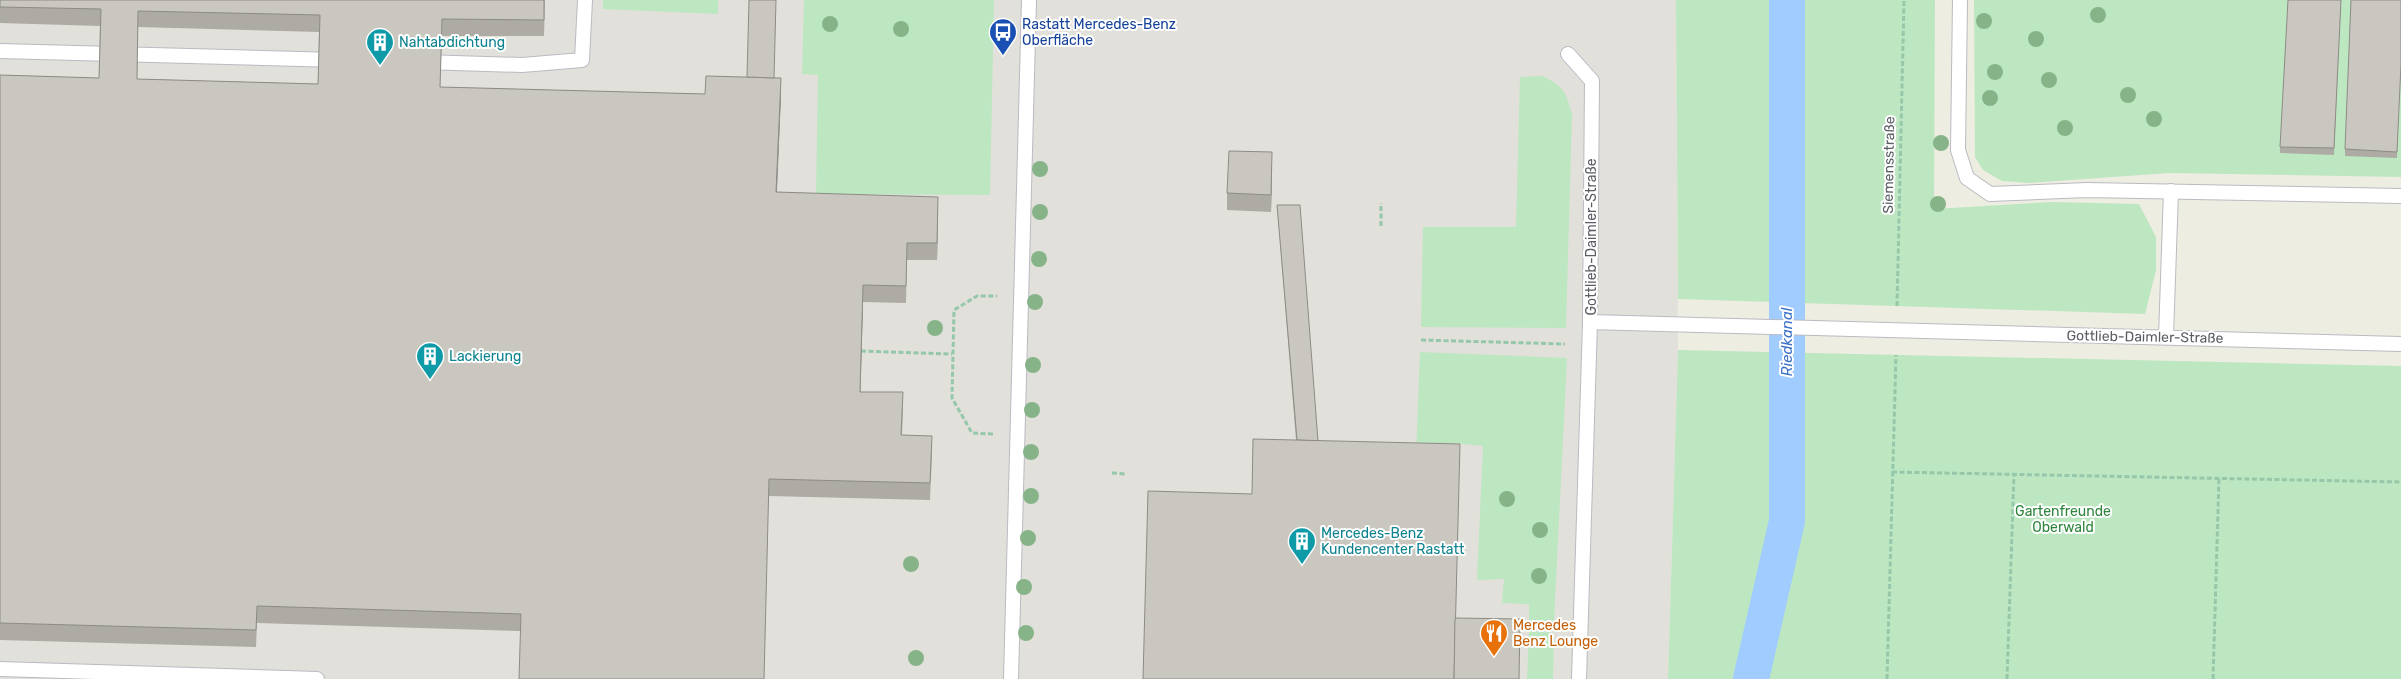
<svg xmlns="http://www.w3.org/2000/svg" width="2401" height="679" font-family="Rubik,sans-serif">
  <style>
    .industrial { fill: #e1e0da }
    .green { fill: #bde7c1 }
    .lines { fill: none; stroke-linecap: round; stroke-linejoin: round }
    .canal { stroke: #a1ccff; stroke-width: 36 }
    .service-casing { stroke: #babbc2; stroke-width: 16 }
    .path { stroke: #95c8aa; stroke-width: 3; stroke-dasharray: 5 2.5; stroke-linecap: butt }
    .service { stroke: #fff; stroke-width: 14 }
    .tree { fill: #86b488 }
    .wall { fill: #adaba4; fill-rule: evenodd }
    .shaded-wall { fill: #8d8b86 }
    .building { fill: #c9c7bf; stroke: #8d8b86; fill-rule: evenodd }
    .labels { text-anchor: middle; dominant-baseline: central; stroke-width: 4; stroke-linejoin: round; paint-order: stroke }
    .transit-label { font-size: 14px; fill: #164399; stroke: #fff; text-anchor: start }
    .culture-label { font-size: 14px; fill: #0d838f; stroke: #fff; text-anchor: start }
    .street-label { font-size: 14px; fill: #5a5d64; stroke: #fff }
    .park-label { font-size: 14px; fill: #30853e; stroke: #fff }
    .food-label { font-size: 14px; fill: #c56008; stroke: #fff; text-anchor: start }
    .water-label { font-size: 15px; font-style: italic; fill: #3e72c8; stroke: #fff }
  </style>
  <rect width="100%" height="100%" fill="#eeede2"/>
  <polygon class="industrial" points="0,0 1676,0 1678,350 1668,679 0,679"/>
  <g class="green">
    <polygon points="603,0 718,0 718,14 603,9"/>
    <polygon points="804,0 994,0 990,195 816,194 818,75 802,74"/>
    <polygon points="1676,0 1935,0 1934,209 2051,202 2139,204 2156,237 2156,270 2145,314 1678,299"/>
    <polygon points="1974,0 2401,0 2401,177 2169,173 2030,183 2002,181 1983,170 1975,157"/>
    <path d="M 1542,76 C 1563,85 1566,92 1572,114 L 1566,328 L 1421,327 L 1423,227 L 1516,227 L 1520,77 Z"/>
    <polygon points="1678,350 2401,366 2401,679 1668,679"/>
    <polygon points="1420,352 1567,358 1554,622 1529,620 1529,604 1502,603 1504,579 1477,580 1483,446 1455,443 1454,456 1416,455"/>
    <polygon points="1529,631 1554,633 1553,679 1527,679"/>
  </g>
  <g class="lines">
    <polyline class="canal" points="1751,679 1787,521 1787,0"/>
    <g class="service-casing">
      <g id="service">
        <polyline points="1960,0 1958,150 1967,178 1990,194 2087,190 2401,196"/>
        <polyline points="0,51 337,60"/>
        <polyline points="1568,54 1592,81 1590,322 2401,344"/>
        <polyline points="423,62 522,65 582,60 585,0"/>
        <polyline points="2166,337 2171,191"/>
        <polyline points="0,669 317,679"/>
        <polyline points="1011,679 1029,0"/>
        <polyline points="1579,679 1590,322"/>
      </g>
    </g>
    <g class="path">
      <polyline points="1381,226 1381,203"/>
      <polyline points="1897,306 1904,0"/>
      <polyline points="1421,340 1565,344"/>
      <polyline points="861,351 952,354"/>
      <polyline points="993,434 972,433 952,398 954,310 977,296 997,296"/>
      <polyline points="1892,472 2401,482"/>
      <polyline points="1112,473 1126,474"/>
      <polyline points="1887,679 1896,355"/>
      <polyline points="2007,679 2014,474"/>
      <polyline points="2213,679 2219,478"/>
    </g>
    <use href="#service" class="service"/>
  </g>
  <g class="tree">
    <circle cx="2098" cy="15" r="8"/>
    <circle cx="1984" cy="21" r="8"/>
    <circle cx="830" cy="24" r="8"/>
    <circle cx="901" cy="29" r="8"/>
    <circle cx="2036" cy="39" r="8"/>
    <circle cx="1995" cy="72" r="8"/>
    <circle cx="2049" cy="80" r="8"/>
    <circle cx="2128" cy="95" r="8"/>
    <circle cx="1990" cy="98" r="8"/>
    <circle cx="2154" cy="119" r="8"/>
    <circle cx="2065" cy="128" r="8"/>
    <circle cx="1941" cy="143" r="8"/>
    <circle cx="1040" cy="169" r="8"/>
    <circle cx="1938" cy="204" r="8"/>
    <circle cx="1040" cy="212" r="8"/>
    <circle cx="1039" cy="259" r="8"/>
    <circle cx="1035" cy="302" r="8"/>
    <circle cx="935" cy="328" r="8"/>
    <circle cx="1033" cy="365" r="8"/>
    <circle cx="1032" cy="410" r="8"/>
    <circle cx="1031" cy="452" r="8"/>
    <circle cx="1031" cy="496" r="8"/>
    <circle cx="1507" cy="499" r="8"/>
    <circle cx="1540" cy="530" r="8"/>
    <circle cx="1028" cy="538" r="8"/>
    <circle cx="911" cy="564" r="8"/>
    <circle cx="1539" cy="576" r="8"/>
    <circle cx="1024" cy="587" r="8"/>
    <circle cx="1026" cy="633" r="8"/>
    <circle cx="916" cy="658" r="8"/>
  </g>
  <g class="wall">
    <path d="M 0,0 L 545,0 L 544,36 L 442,36 L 440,87 L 705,94 L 775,78 L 781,95 L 777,192 L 938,213 L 937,260 L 907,260 L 906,303 L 863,302 L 860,392 L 903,409 L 902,435 L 932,453 L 930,500 L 769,496 L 520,631 L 257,623 L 256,647 L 0,640 L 0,75 L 99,78 L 100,26 L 0,23 ZM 138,27 L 319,32 L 318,84 L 137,79 Z"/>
    <polygon points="2341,0 2334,155 2280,153 2280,147"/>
    <polygon points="2401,0 2397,158 2345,156 2345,149"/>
    <polygon points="1272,169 1271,212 1227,210 1227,193"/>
    <polygon points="1277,205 1318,441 1456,618 1519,679 1252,494 1296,440"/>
  </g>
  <g class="shaded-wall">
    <polygon points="781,78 781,95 776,209 776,192"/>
    <polygon points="1272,152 1272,169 1271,212 1271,195"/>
    <polygon points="938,197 938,213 937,260 937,243"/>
    <polygon points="863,285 863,302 860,408 860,392"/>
  </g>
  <g class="building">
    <path d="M 0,0 L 544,0 L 544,20 L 442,19 L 440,87 L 705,94 L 706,76 L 781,78 L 776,192 L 938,197 L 937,243 L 907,243 L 906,286 L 863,285 L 860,392 L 903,392 L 901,435 L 932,436 L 930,483 L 769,479 L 764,679 L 519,679 L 521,614 L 257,606 L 256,630 L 0,623 L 0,75 L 99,78 L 101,9 L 0,7 ZM 138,11 L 320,15 L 318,84 L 137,79 Z"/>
    <polygon points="749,0 776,0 774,78 747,77"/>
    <polygon points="2288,0 2341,0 2334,148 2280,147"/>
    <polygon points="2351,0 2401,0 2401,64 2397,152 2345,149"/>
    <polygon points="1229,151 1272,152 1271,195 1227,193"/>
    <polygon points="1277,205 1300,205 1318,441 1297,440"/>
    <polygon points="1253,439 1460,444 1454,679 1143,679 1148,491 1252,494"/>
    <polygon points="1455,618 1520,619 1519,679 1454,679"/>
  </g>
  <defs>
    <g id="bus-pin" transform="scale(1.4375)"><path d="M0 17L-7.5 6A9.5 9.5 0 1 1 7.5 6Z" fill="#1a4fb4" stroke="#fff"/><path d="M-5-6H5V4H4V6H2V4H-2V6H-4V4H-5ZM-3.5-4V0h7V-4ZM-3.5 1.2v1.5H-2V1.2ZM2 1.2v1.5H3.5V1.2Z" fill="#fff"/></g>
    <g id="building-pin" transform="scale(1.4375)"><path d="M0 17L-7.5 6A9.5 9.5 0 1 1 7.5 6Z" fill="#0f9aa8" stroke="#fff"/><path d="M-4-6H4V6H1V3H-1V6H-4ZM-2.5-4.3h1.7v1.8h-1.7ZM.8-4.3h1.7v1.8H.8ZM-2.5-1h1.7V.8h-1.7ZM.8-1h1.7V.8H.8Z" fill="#fff"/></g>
    <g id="restaurant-pin" transform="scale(1.4375)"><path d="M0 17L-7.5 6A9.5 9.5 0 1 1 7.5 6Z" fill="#e8710a" stroke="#fff"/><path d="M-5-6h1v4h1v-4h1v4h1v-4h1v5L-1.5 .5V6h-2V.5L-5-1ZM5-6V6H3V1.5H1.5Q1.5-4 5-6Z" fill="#fff"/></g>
  </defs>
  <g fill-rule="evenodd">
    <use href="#bus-pin" x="1003" y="32"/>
    <use href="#building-pin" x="380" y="42"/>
    <use href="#building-pin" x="430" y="356"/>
    <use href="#building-pin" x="1302" y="541"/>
    <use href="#restaurant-pin" x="1494" y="633"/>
  </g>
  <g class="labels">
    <g class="transit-label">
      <text x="1022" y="24">Rastatt Mercedes-Benz<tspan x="1022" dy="16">Oberfläche</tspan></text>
    </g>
    <g class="culture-label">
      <text x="399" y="42">Nahtabdichtung</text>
      <text x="449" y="356">Lackierung</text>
      <text x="1321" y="533">Mercedes-Benz<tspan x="1321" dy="16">Kundencenter Rastatt</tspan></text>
    </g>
    <g class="street-label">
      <text transform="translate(1889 165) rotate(-89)">Siemensstraße</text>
      <text transform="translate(1591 237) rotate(-90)">Gottlieb-Daimler-Straße</text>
      <text transform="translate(2145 337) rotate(1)">Gottlieb-Daimler-Straße</text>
    </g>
    <g class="park-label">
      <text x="2063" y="511">Gartenfreunde<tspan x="2063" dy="16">Oberwald</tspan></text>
    </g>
    <g class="food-label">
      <text x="1513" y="625">Mercedes<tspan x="1513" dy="16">Benz Lounge</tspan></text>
    </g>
    <g class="water-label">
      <text transform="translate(1787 342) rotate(-90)">Riedkanal</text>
    </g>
  </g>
</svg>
